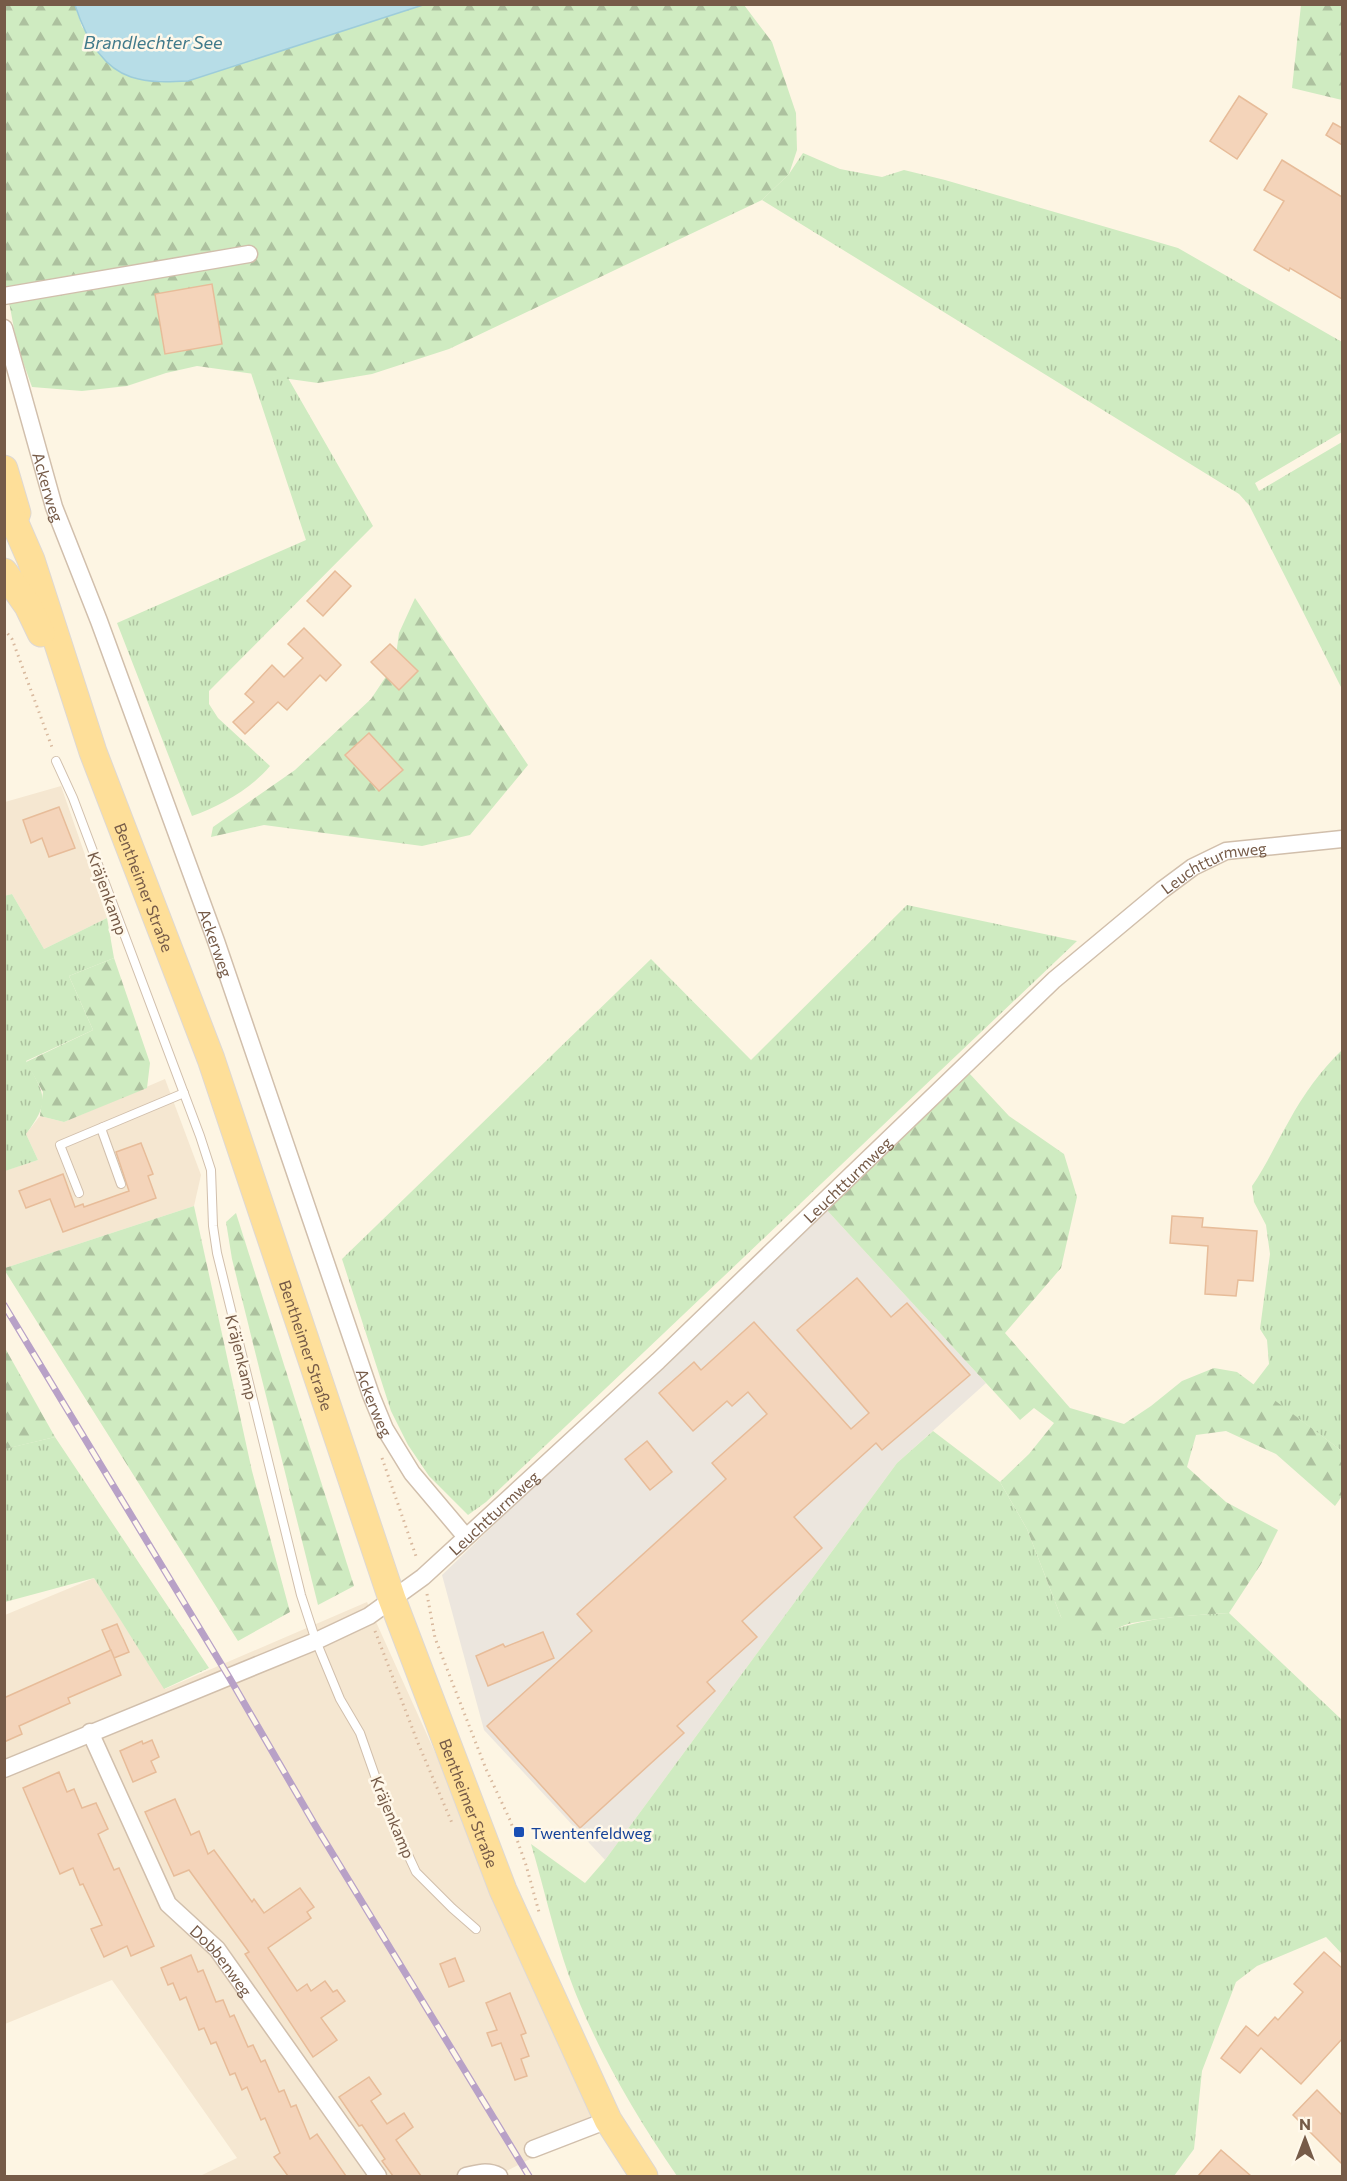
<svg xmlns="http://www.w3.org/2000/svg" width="1347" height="2181" font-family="Commissioner,sans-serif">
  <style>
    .residential { fill: #f5e7d1 }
    .industrial { fill: #ece6de }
    .grass { fill: url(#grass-tufts) }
    .forest { fill: url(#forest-firs) }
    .water { fill: #b7dde7; stroke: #9dccda; stroke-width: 1.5 }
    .building { fill: #f4d4ba; stroke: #e7bc99; stroke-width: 1.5 }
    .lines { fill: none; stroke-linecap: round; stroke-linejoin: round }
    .lane-casing { stroke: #d1bfac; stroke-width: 10 }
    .street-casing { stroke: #d1bfac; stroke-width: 19 }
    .primary-casing { stroke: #ded8d3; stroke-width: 29 }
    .path { stroke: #d8b89d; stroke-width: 3; stroke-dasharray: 1.5 4.5; stroke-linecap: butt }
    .lane { stroke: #fff; stroke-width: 8 }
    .street { stroke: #fff; stroke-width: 16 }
    .primary { stroke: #fedf99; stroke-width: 27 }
    .rail-casing { stroke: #b8a1c7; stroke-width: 7 }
    .rail { stroke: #fff8ea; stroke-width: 4.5; stroke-dasharray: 14; stroke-linecap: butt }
    .transit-dot { fill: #1a4fb4; stroke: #fff8ea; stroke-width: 2 }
    .labels { text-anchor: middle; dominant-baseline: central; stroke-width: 5; stroke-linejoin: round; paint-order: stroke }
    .street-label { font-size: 16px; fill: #765b48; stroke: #fff8ea }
    .transit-label { font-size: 16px; fill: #164399; stroke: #fff8ea; text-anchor: start }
    .water-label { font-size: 18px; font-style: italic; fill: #417a8b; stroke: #fff8ea }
  </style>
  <defs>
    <pattern id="grass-tufts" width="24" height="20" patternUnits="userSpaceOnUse" patternTransform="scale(1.5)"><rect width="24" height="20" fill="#cfebc1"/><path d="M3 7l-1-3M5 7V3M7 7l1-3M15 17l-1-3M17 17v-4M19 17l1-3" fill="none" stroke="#adc19f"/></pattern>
    <pattern id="forest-firs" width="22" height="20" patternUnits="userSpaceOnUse" patternTransform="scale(1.5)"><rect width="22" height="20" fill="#cfebc1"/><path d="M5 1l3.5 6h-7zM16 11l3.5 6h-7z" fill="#adc19f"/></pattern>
  </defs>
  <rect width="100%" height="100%" fill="#fdf5e3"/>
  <g class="residential">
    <polygon points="61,786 107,918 44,949 12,894 5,896 5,802"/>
    <polygon points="165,1079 201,1175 194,1206 5,1268 4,1171 38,1160 26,1134 40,1116 64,1122"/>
    <polygon points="94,1578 165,1689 367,1602 602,2122 497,2176 200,2176 237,2158 112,1980 5,2024 5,1615"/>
  </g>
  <polygon class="industrial" points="824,1207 986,1383 897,1463 605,1860 484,1730 442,1575"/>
  <g class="grass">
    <polygon points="803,153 840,169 882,177 904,170 945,180 1178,248 1342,342 1342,432 1255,483 1259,491 1342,442 1342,689 1249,505 1239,494 762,200 789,174"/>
    <path d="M 251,373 L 288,378 L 373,526 L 209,691 L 209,704 L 218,718 L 270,766 C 251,789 220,806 192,816 L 117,623 L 306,540 Z"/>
    <path d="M 12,894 L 44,949 L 107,918 L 114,958 L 69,976 L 93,1030 L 26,1061 C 45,1095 51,1101 26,1134 L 38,1160 L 5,1171 L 4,896 Z"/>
    <polygon points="907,905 1077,941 486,1502 468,1515 429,1476 408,1445 391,1411 342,1259 651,959 751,1060"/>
    <path d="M 1342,1050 L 1342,1451 L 1253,1385 L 1269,1364 L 1267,1340 L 1260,1329 L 1270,1254 L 1266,1225 L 1254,1202 L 1252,1186 C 1266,1166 1276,1143 1289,1121 C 1303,1095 1321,1070 1342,1050 Z"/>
    <path d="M 933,1431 L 1000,1482 L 1027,1529 L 1061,1617 L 1101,1634 C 1145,1617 1182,1616 1229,1613 L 1342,1720 L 1342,1954 L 1326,1937 L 1257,1966 L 1236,1982 L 1202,2071 L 1194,2149 L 1174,2176 L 677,2176 C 635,2115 595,2047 569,1976 C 554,1934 544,1888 531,1844 L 585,1883 L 605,1860 L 897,1463 Z"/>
    <polygon points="55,1437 209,1668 164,1689 94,1578 5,1602 4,1449"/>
  </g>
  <g class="forest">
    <polygon points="4,5 75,5 82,27 130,77 156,82 188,81 423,5 744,5 772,42 796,113 797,150 789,174 762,200 449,349 372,374 318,383 197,366 166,373 127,386 82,391 32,387 17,345 5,280"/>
    <polygon points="1301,5 1342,5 1342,100 1292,88"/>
    <polygon points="415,598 528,765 470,835 422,846 264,825 211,837 213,827 295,770 371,699 395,663 399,633"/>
    <polygon points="114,958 150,1063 147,1088 64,1122 40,1116 43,1092 26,1062 93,1030 69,976"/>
    <path d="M 969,1073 L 1009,1116 L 1064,1154 L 1077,1197 L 1061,1268 L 1005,1333 L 1070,1408 L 1124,1424 L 1151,1406 L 1182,1381 L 1214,1368 L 1237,1372 L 1342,1451 L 1342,1496 L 1335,1506 L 1276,1454 L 1226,1431 L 1196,1435 L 1187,1467 L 1226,1502 L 1278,1530 L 1261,1564 L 1229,1613 C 1197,1615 1164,1617 1132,1623 C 1122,1625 1112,1632 1102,1634 C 1085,1637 1071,1629 1061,1617 L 1027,1529 L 1000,1482 L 1029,1454 L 1054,1423 L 1034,1408 L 1020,1420 L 824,1207 Z"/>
    <polygon points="194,1206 252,1471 290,1612 238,1641 5,1271 5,1268"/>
    <polygon points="236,1213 354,1586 318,1605 232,1259 226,1222"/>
    <polygon points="4,1348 5,1348 55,1437 5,1449"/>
  </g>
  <path class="water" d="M 75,5 L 75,4 L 423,5 L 188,81 C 169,82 150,83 131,77 C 101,67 84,33 75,5 Z"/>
  <g class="building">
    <polygon points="1239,96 1267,114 1237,159 1210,141"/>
    <polygon points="1333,123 1342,128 1342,145 1326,135"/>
    <polygon points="1282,160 1342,197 1342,299 1290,268 1289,271 1254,250 1284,201 1264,190"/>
    <polygon points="212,284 222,344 165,354 155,294"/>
    <polygon points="335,571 351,586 323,616 307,601"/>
    <polygon points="304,628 341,665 326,681 320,675 287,710 278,702 245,734 233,722 254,702 245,694 272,665 284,677 303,658 288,644"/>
    <polygon points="390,644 418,671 399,690 371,662"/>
    <polygon points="369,733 403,770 379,791 345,755"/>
    <polygon points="59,807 75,848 49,857 42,838 31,843 23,820"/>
    <polygon points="141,1143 153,1174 148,1176 156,1198 63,1232 50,1199 26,1208 19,1191 63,1174 75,1207 83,1204 84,1207 129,1191 116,1152"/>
    <polygon points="1172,1216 1203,1218 1202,1227 1257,1231 1253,1281 1238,1280 1236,1296 1205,1294 1208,1246 1170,1243"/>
    <polygon points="857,1278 891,1317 907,1303 970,1375 882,1450 876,1443 794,1517 822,1548 742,1621 757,1637 707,1682 715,1691 677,1726 684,1733 580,1828 487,1726 592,1631 577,1614 726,1479 712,1463 767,1414 748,1392 732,1406 727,1401 693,1431 659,1393 694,1362 701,1370 754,1322 851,1429 869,1413 797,1330"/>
    <polygon points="647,1441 672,1472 650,1490 625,1459"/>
    <polygon points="117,1624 129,1652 114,1658 102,1630"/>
    <polygon points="543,1632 554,1658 488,1686 476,1656 503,1644 505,1647"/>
    <polygon points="111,1650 121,1675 68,1698 70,1703 19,1726 22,1734 4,1742 4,1695 6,1697"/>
    <polygon points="152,1740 159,1757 151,1761 156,1772 133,1782 120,1751 142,1741 143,1744"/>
    <polygon points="59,1772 67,1792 74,1789 82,1808 96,1803 108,1829 98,1834 114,1870 119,1868 154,1946 131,1956 127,1946 104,1957 91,1929 102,1925 83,1884 80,1885 73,1868 60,1874 23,1788"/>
    <polygon points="175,1799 191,1835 199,1831 208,1854 214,1850 252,1902 254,1899 264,1913 300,1888 314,1907 307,1912 311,1918 268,1948 297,1991 307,1984 311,1991 325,1981 333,1992 337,1990 345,2001 321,2018 337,2040 313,2057 245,1954 249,1952 189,1870 174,1876 145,1812"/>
    <polygon points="1324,1952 1342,1968 1342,2039 1301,2084 1261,2048 1240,2073 1221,2058 1246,2026 1258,2036 1275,2017 1278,2020 1303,1992 1294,1984"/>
    <polygon points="191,1955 198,1972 203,1970 216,2002 223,2000 230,2017 234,2015 248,2047 253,2045 261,2062 265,2060 279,2092 284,2090 291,2107 296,2105 310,2139 317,2134 346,2176 288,2176 274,2157 280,2153 265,2118 261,2120 247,2087 242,2090 235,2073 230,2075 216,2042 211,2044 204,2028 199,2030 186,1997 180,2000 173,1983 168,1985 161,1968"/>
    <polygon points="455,1958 464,1981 449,1987 440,1964"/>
    <polygon points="510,1993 526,2033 521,2035 529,2056 521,2059 527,2076 515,2080 501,2043 492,2046 487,2033 497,2030 486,2003"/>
    <polygon points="369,2077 381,2094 371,2101 387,2124 404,2113 413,2127 396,2140 421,2176 393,2176 382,2161 385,2159 362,2125 359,2126 339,2097"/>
    <polygon points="1317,2090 1342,2115 1342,2164 1293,2115"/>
    <polygon points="1221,2150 1251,2176 1198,2176"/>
  </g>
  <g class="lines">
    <g class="lane-casing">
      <g id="lane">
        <polyline points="56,761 73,798 200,1136 211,1170 213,1226 217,1253 301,1595 316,1641 340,1699 360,1733 386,1807 416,1872 452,1908 476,1929"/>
        <polyline points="121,1184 102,1131 103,1127 184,1093"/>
        <polyline points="79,1193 60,1145 103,1127"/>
      </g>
    </g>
    <g class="street-casing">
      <g id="street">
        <polyline points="4,296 249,254"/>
        <path id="s1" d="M 4,328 L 54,507 L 99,621 L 216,941 L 371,1395 L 385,1429 L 412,1473 L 466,1537"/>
        <path id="s2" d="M 90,1732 L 168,1904 L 217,1949 L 378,2176"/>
        <path id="s3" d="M 4,1769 L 316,1641 L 369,1616 L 423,1577 L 658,1361 L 1054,980 L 1162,890 L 1193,867 L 1226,851 L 1342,839"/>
        <polyline points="533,2149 608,2120"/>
        <path d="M 466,2176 C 477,2173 488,2170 499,2176"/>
      </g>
    </g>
    <g class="primary-casing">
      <g id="primary">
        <polyline points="4,469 17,513"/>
        <path id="s4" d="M 4,498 L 31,560 L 93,752 L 211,1059 L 392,1599 L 503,1890 L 608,2120 L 644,2176"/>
        <polyline points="4,572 28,606 41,633"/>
      </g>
    </g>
    <g class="path">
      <polyline points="4,629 12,639 53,750"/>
      <polyline points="382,1458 417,1559"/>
      <polyline points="427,1594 435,1638 486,1769 510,1820 526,1865 539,1912"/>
      <polyline points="375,1631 418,1743 452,1823"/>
    </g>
    <use href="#lane" class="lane"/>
    <use href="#street" class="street"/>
    <use href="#primary" class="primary"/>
    <g class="rail-casing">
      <polyline id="rail" points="4,1305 229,1677 315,1825 529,2176"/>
    </g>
    <use href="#rail" class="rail"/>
  </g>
  <rect class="transit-dot" x="513" y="1826" width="12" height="12" rx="3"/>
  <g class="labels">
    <g class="street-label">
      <text stroke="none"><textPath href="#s1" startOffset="165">Ackerweg</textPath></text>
      <text stroke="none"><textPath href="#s3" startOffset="1530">Leuchtturmweg</textPath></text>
      <text stroke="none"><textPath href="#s4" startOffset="414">Bentheimer Straße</textPath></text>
      <text transform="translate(108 893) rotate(70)">Kräjenkamp</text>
      <text stroke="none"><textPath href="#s1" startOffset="651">Ackerweg</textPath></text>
      <text stroke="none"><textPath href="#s3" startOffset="1044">Leuchtturmweg</textPath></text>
      <text stroke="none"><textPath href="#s4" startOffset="900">Bentheimer Straße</textPath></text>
      <text transform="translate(242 1357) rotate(76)">Kräjenkamp</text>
      <text stroke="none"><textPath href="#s1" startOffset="1137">Ackerweg</textPath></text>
      <text stroke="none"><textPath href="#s3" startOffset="558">Leuchtturmweg</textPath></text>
      <text stroke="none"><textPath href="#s4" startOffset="1386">Bentheimer Straße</textPath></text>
      <text transform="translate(393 1817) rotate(67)">Kräjenkamp</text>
      <text stroke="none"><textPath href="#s2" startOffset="267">Dobbenweg</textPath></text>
    </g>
    <g class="transit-label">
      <text x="531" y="1832">Twentenfeldweg</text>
    </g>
    <g class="water-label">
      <text x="153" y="42">Brandlechter See</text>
    </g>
  </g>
  <rect width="1347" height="2181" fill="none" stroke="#765b48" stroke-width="12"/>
  <g transform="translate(1305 2139)" stroke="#fff8ea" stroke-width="4.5" paint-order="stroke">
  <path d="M0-4.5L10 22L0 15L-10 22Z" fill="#765b48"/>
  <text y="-9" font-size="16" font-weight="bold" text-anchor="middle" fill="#765b48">N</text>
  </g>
</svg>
